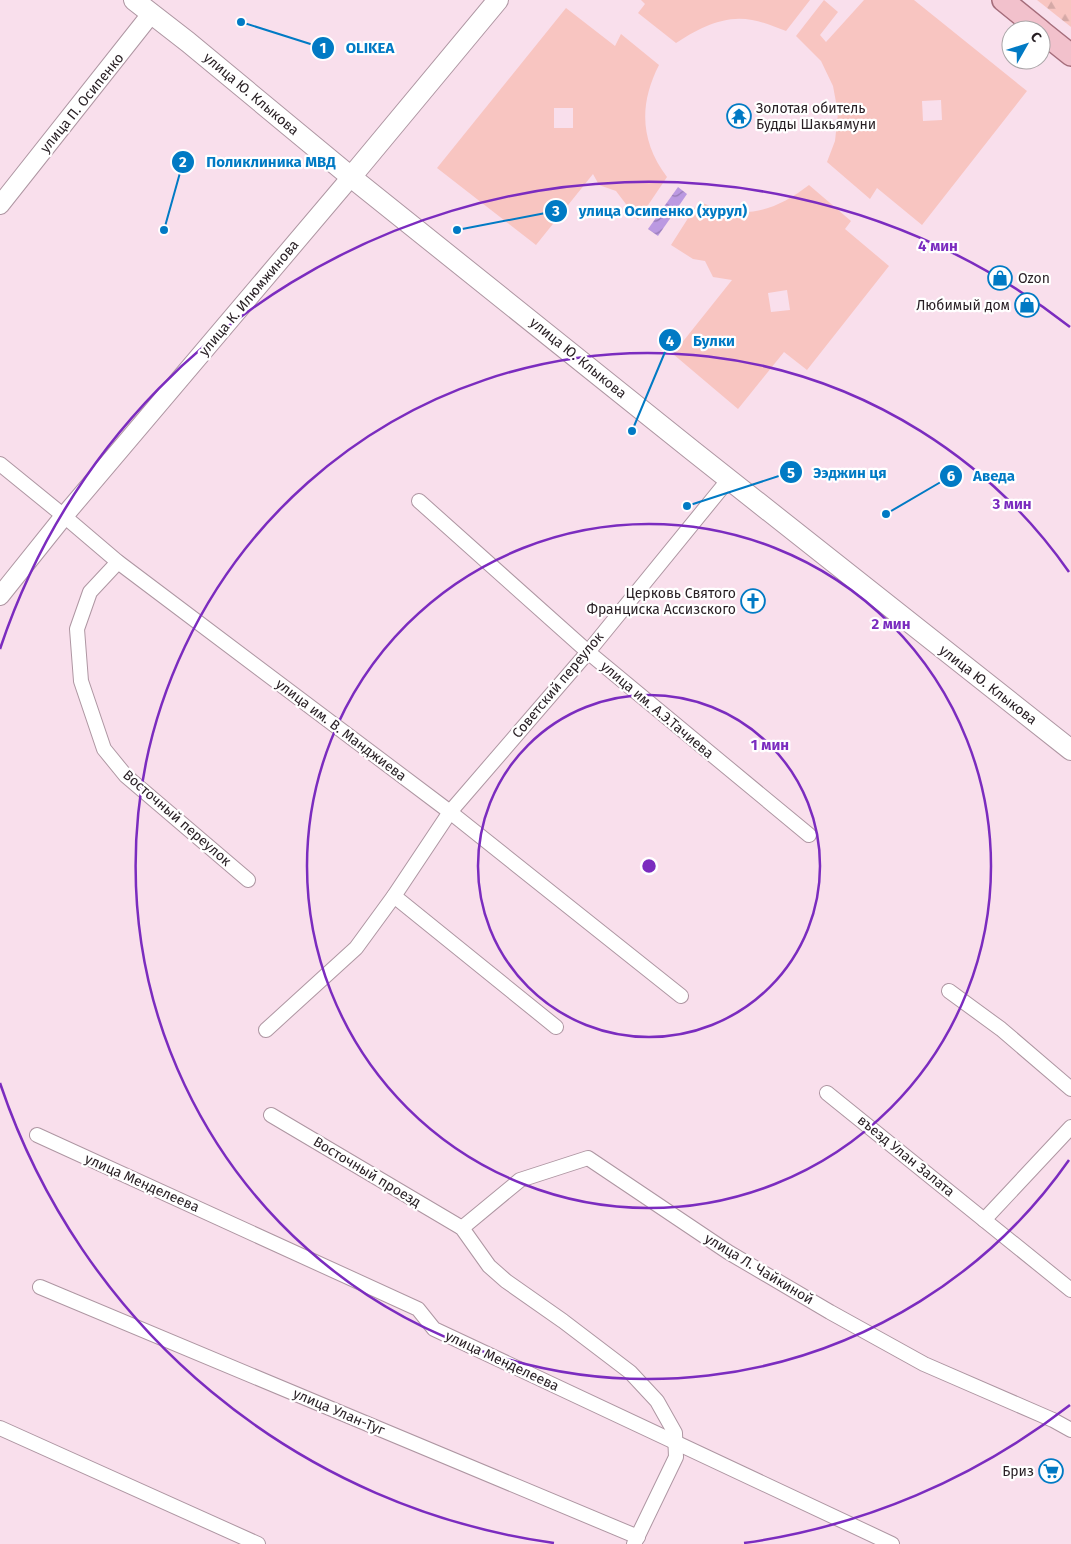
<svg xmlns="http://www.w3.org/2000/svg" width="1071" height="1544" font-family="'Fira Sans',sans-serif">
  <style>
    .grass { fill: #f8c5c1; fill-rule: evenodd }
    .forest { fill: url(#forest-firs) }
    .water { fill: url(#water-waves) }
    .lines { fill: none; stroke-linecap: round; stroke-linejoin: round }
    .minor-casing { stroke: #ae96a2; stroke-width: 16 }
    .tertiary-casing { stroke: #ae96a2; stroke-width: 20 }
    .secondary-casing { stroke: #ae96a2; stroke-width: 22 }
    .primary-casing { stroke: #a56d7b; stroke-width: 24 }
    .minor { stroke: #fff; stroke-width: 14 }
    .tertiary { stroke: #fff; stroke-width: 18 }
    .secondary { stroke: #fff; stroke-width: 20 }
    .primary { stroke: #f2c1cc; stroke-width: 21 }
    .ring { fill: none; stroke: #7b2cbf; stroke-width: 2.5 }
    .labels { text-anchor: middle; dominant-baseline: central; stroke-width: 4.5; stroke-linejoin: round; paint-order: stroke }
    .street-label { font-size: 14px; fill: #271e23; stroke: #fff }
    .poi-label { font-size: 14px; fill: #271e23; stroke: #fff; text-anchor: end }
    .centre { fill: #7b2cbf; stroke: #fff; stroke-width: 2.5 }
    .ring-label { font-size: 15px; text-anchor: middle; font-weight: bold; fill: #7b2cbf; stroke: #fff; stroke-width: 4.5; stroke-linejoin: round; paint-order: stroke }
    .leader { fill: none; stroke: #017ac4; stroke-width: 2 }
    .callout-dot { fill: #017ac4; stroke: #fff; stroke-width: 2 }
    .mark-label { font-size: 15px; text-anchor: middle; font-weight: bold; fill: #fff }
    .callout-label { font-size: 15px; text-anchor: middle; font-weight: bold; fill: #017ac4; stroke: #fff; stroke-width: 4.5; stroke-linejoin: round; paint-order: stroke }
  </style>
  <defs>
    <pattern id="forest-firs" width="22" height="20" patternUnits="userSpaceOnUse" patternTransform="scale(1.25)"><rect width="22" height="20" fill="#f8c5c1"/><path d="M5 1l3.5 6h-7zM16 11l3.5 6h-7z" fill="#d5a9a6"/></pattern>
    <pattern id="water-waves" width="16" height="10" patternUnits="userSpaceOnUse" patternTransform="scale(1.25)"><rect width="16" height="10" fill="#bb99e1"/><path d="M0 5q4-4 8 0t8 0" fill="none" stroke="#987cb6"/></pattern>
  </defs>
  <rect width="100%" height="100%" fill="#f9dfec"/>
  <g class="grass">
    <path d="M 641,0 L 810,0 L 786,31 C 775,27 764,22 752,20 C 725,14 697,29 676,43 L 638,13 L 645,4 Z"/>
    <path d="M 824,0 L 838,12 L 820,35 L 826,42 L 864,0 L 914,0 L 1027,91 L 922,225 L 877,188 L 870,199 L 827,162 L 835,141 L 838,113 L 833,86 L 821,61 L 796,36 ZM 941,100 L 942,120 L 923,121 L 922,101 Z"/>
    <path d="M 566,8 L 615,46 L 621,34 L 659,65 C 639,104 640,141 667,177 L 638,220 L 616,191 L 599,185 L 593,174 L 536,245 L 437,168 ZM 554,108 L 573,108 L 573,128 L 554,128 Z"/>
    <path d="M 809,185 L 851,221 L 845,229 L 889,266 L 807,370 L 784,352 L 738,409 L 673,354 L 732,280 L 713,277 L 705,261 L 693,259 L 671,245 L 699,201 C 740,222 774,212 809,185 ZM 787,290 L 790,310 L 771,312 L 768,293 Z"/>
  </g>
  <polygon class="forest" points="1037,0 1071,0 1071,27"/>
  <polygon class="water" points="678,187 687,194 658,236 648,229"/>
  <g class="lines">
    <g class="minor-casing">
      <g id="minor">
        <polyline points="0,464 64,516 118,562 450,812 681,996"/>
        <polyline points="419,501 588,652 809,835"/>
        <polyline points="118,562 90,592 77,629 81,681 104,749 126,776 248,880"/>
        <polyline points="394,896 556,1027"/>
        <polyline points="949,991 1001,1029 1071,1089"/>
        <polyline points="266,1030 356,948 394,896 450,812 588,652 729,479"/>
        <polyline points="827,1093 1071,1290"/>
        <polyline points="271,1115 462,1228 489,1266 506,1281 563,1321 630,1372 657,1401 675,1433 676,1457 634,1544"/>
        <polyline points="37,1135 418,1309 434,1329 892,1544"/>
        <polyline points="984,1220 1071,1127"/>
        <polyline points="462,1228 520,1180 588,1158 728,1252 830,1312 924,1364 1053,1420 1071,1430"/>
        <polyline points="40,1287 638,1537"/>
        <polyline points="0,1428 258,1544"/>
      </g>
    </g>
    <g class="tertiary-casing">
      <g id="tertiary">
        <polyline points="0,205 151,14"/>
        <polyline points="0,596 64,516 351,177"/>
      </g>
    </g>
    <g class="secondary-casing">
      <g id="secondary">
        <polyline points="134,0 188,42 351,177 693,451 1071,750"/>
        <polyline points="351,177 498,0"/>
      </g>
    </g>
    <g class="primary-casing">
      <g id="primary">
        <polyline points="1003,0 1040,30"/>
        <polyline points="1041,31 1071,55"/>
      </g>
    </g>
    <use href="#minor" class="minor"/>
    <use href="#tertiary" class="tertiary"/>
    <use href="#secondary" class="secondary"/>
    <use href="#primary" class="primary"/>
  </g>
  <g class="ring">
    <circle cx="649" cy="866" r="171"/>
    <circle cx="649" cy="866" r="342"/>
    <path d="M1069 1160A513 513 0 1 1 1069 572"/>
    <path d="M1070 1405A684 684 0 0 1 744 1543M554 1543A684 684 0 0 1 0 1083M0 649A684 684 0 0 1 1070 327"/>
  </g>
  <defs>
    <g id="temple-ring" transform="scale(1.25)"><circle r="9.5" fill="#fff" stroke="#017ac4" stroke-width="1.5"/><path d="M0-6L5-2H3V0L6.5 2.5H4V6H1.5V3h-3V6H-4V2.5H-6.5L-3 0V-2H-5Z" fill="#017ac4"/></g>
    <g id="shop-ring" transform="scale(1.25)"><circle r="9.5" fill="#fff" stroke="#017ac4" stroke-width="1.5"/><path d="M-5-2.5h2.3a2.7 3.5 0 0 1 5.4 0H5L5.5 6h-11ZM-1.5-2.5h3a1.5 2.3 0 0 0-3 0Z" fill="#017ac4"/></g>
    <g id="church-ring" transform="scale(1.25)"><circle r="9.5" fill="#fff" stroke="#017ac4" stroke-width="1.5"/><path d="M-1.2-6h2.4v3.5h3.3v2.4h-3.3V6h-2.4V-.1h-3.3v-2.4h3.3Z" fill="#017ac4"/></g>
    <g id="supermarket-ring" transform="scale(1.25)"><circle r="9.5" fill="#fff" stroke="#017ac4" stroke-width="1.5"/><path d="M-6-5.5h2.5l.6 2H6L4.5 2H-2.5L-4.4-4H-6ZM-1.5 3.2a1.3 1.3 0 1 0 .1 0ZM3 3.2a1.3 1.3 0 1 0 .1 0Z" fill="#017ac4"/></g>
  </defs>
  <g fill-rule="evenodd">
    <use href="#temple-ring" x="739" y="116"/>
    <use href="#shop-ring" x="1000" y="278"/>
    <use href="#shop-ring" x="1027" y="305"/>
    <use href="#church-ring" x="753" y="601"/>
    <use href="#supermarket-ring" x="1051" y="1471"/>
  </g>
  <g class="labels">
    <g class="street-label">
      <text transform="translate(251 94) rotate(40)">улица Ю. Клыкова</text>
      <text transform="translate(82 103) rotate(-51)">улица П. Осипенко</text>
      <text transform="translate(249 298) rotate(-50)">улица К. Илюмжинова</text>
      <text transform="translate(578 358) rotate(39)">улица Ю. Клыкова</text>
      <text transform="translate(558 685) rotate(-50)">Советский переулок</text>
      <text transform="translate(988 685) rotate(38)">улица Ю. Клыкова</text>
      <text transform="translate(657 710) rotate(40)">улица им. А.Э.Тачиева</text>
      <text transform="translate(341 730) rotate(37)">улица им. В. Манджиева</text>
      <text transform="translate(177 818) rotate(41)">Восточный переулок</text>
      <text transform="translate(906 1156) rotate(39)">въезд Улан Залата</text>
      <text transform="translate(367 1172) rotate(31)">Восточный проезд</text>
      <text transform="translate(142 1183) rotate(24)">улица Менделеева</text>
      <text transform="translate(759 1269) rotate(31)">улица Л. Чайкиной</text>
      <text transform="translate(502 1361) rotate(25)">улица Менделеева</text>
      <text transform="translate(339 1412) rotate(23)">улица Улан-Туг</text>
    </g>
    <g class="poi-label">
      <text x="756" y="108" text-anchor="start">Золотая обитель<tspan x="756" dy="16">Будды Шакьямуни</tspan></text>
      <text x="1018" y="278" text-anchor="start">Ozon</text>
      <text x="1010" y="305">Любимый дом</text>
      <text x="736" y="593">Церковь Святого<tspan x="736" dy="16">Франциска Ассизского</tspan></text>
      <text x="1034" y="1471">Бриз</text>
    </g>
  </g>
  <circle cx="649" cy="866" r="8" class="centre"/>
  <g class="ring-label">
    <text x="938" y="251">4 мин</text>
    <text x="1012" y="509">3 мин</text>
    <text x="891" y="629">2 мин</text>
    <text x="770" y="750">1 мин</text>
  </g>
  <path class="leader" d="M241 22L323 48M164 230L183 162M457 230L556 211M632 431L670 340M687 506L791 472M886 514L951 476"/>
  <g class="callout-dot">
    <circle cx="241" cy="22" r="5"/>
    <circle cx="164" cy="230" r="5"/>
    <circle cx="457" cy="230" r="5"/>
    <circle cx="632" cy="431" r="5"/>
    <circle cx="687" cy="506" r="5"/>
    <circle cx="886" cy="514" r="5"/>
    <circle cx="323" cy="48" r="12"/>
    <circle cx="183" cy="162" r="12"/>
    <circle cx="556" cy="211" r="12"/>
    <circle cx="670" cy="340" r="12"/>
    <circle cx="791" cy="472" r="12"/>
    <circle cx="951" cy="476" r="12"/>
  </g>
  <g class="mark-label">
    <text x="323" y="53">1</text>
    <text x="183" y="167">2</text>
    <text x="556" y="216">3</text>
    <text x="670" y="346">4</text>
    <text x="791" y="478">5</text>
    <text x="951" y="481">6</text>
  </g>
  <g class="callout-label">
    <text x="370" y="53">OLIKEA</text>
    <text x="271" y="167">Поликлиника МВД</text>
    <text x="663" y="216">улица Осипенко (хурул)</text>
    <text x="714" y="346">Булки</text>
    <text x="850" y="478">Ээджин ця</text>
    <text x="994" y="481">Аведа</text>
  </g>
  <g transform="translate(1026 45) rotate(51)"><circle r="24" fill="#ffffff" stroke="#a9a5a7"/>
  <path d="M0-4L9 19L0 12L-9 19Z" fill="#017ac4"/>
  <text y="-8" font-size="14" font-weight="bold" text-anchor="middle" fill="#271e23">С</text>
  </g>
</svg>
